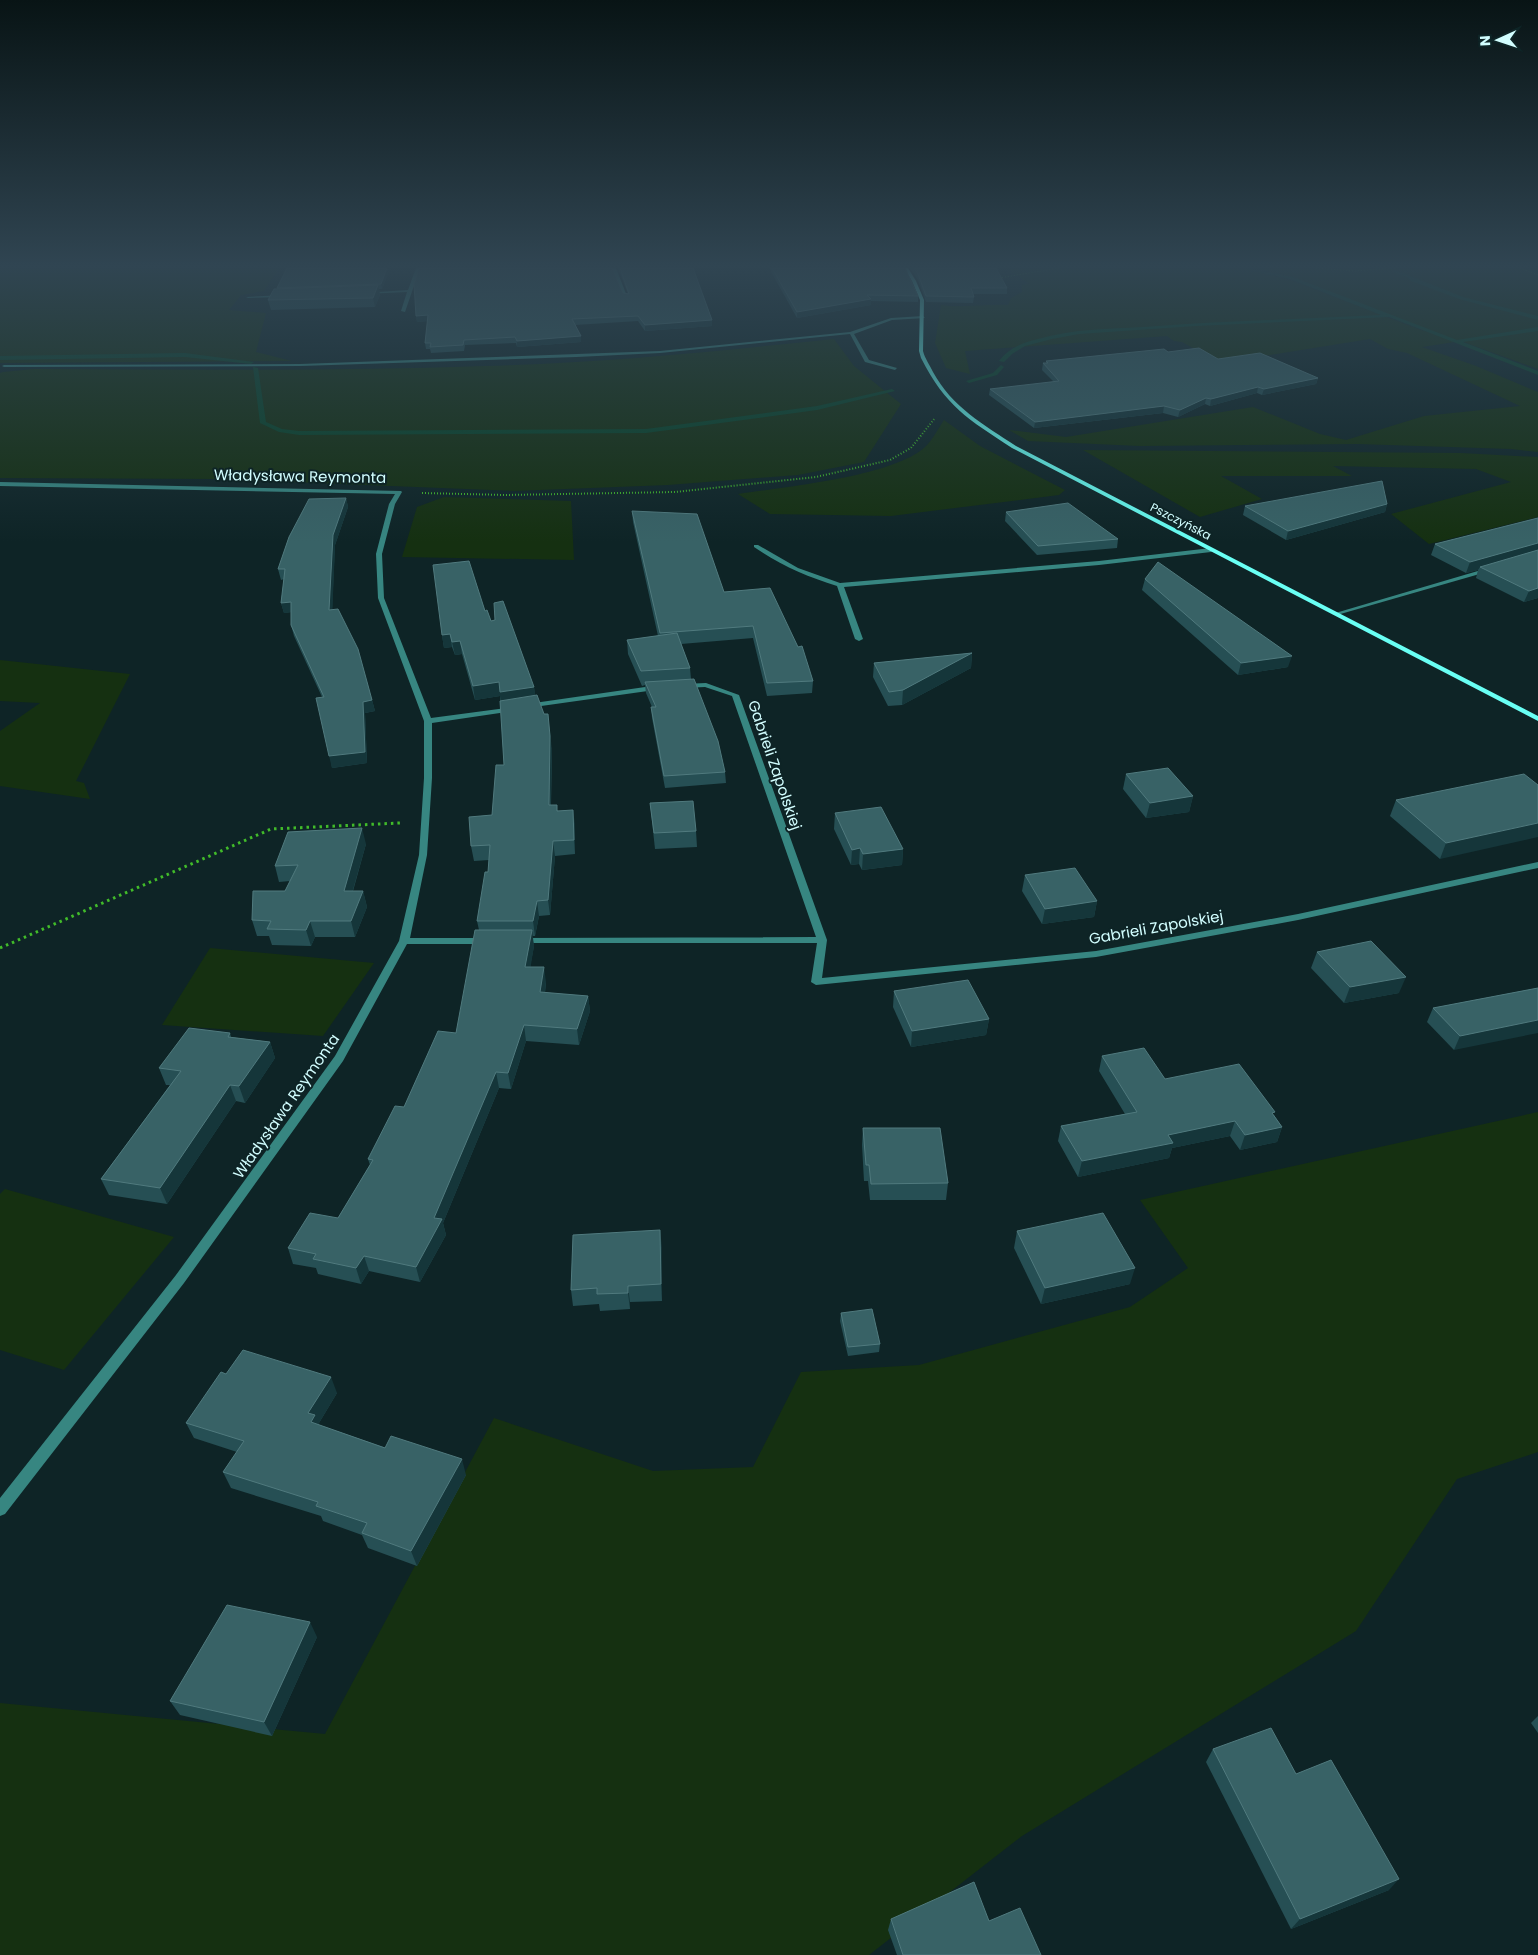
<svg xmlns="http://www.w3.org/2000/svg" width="1538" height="1955" font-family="Poppins,sans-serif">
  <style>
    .green { fill: #153011 }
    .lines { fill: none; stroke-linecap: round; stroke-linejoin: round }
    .stream { fill: #084429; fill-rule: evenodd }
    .path-far2 { stroke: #41bb2a; stroke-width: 1; stroke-dasharray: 1 2; stroke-linecap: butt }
    .path-far1 { stroke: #41bb2a; stroke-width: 2; stroke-dasharray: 1 2; stroke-linecap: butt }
    .path { stroke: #41bb2a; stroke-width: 3; stroke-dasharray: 2.5 4; stroke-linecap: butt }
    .lane { fill: #378681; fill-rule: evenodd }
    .street { fill: #378681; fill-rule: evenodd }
    .secondary { fill: #69fff4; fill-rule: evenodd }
    .wall { fill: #264f54 }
    .shaded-wall { fill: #15363a }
    .building { fill: #386266; stroke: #507a7e }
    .labels { text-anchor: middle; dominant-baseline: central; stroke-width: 4; stroke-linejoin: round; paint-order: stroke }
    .far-street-label { font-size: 12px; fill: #d2feff; stroke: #0e2426 }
    .street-label { font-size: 15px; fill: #d2feff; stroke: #0e2426 }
  </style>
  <rect width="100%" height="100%" fill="#0e2426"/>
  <g class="green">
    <polygon points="0,268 279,268 264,291 241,295 229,310 266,313 256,352 292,361 0,363"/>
    <path d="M 1007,268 L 1242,268 L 1290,280 L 1421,330 L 1434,333 L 1293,277 L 1255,268 L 1538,268 L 1538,369 L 1461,341 L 1422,347 L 1476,366 L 1538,392 L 1538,452 L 1511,449 L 1358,444 L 1140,446 L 1028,441 L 1009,430 L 1066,437 L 1253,407 L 1320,434 L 1346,440 L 1424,416 L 1520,406 L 1407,353 L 1388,349 L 1370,339 L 1220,363 L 1182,342 L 1174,341 L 1167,336 L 965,351 L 970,374 L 946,368 L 935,343 L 941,305 C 963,308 985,304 1008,305 L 1011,298 L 1022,292 L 1022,285 L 1029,284 Z"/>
    <path d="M 834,339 L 854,366 L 901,404 L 864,462 L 798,475 L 668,485 L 514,491 L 216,479 L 0,478 L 0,373 L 3,372 L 34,369 C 185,370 335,371 485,366 C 602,363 718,351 834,339 Z"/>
    <path d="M 944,420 L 980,446 L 1065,490 L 1059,495 L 891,516 L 770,514 L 738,494 C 784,487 890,477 924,448 C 932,441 938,429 944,420 Z"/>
    <polygon points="1083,450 1461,453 1538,457 1538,517 1429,544 1391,514 1511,482 1476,469 1333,466 1352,476 1221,476 1262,499 1200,517"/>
    <polygon points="444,497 571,501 574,560 402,557 417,507"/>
    <polygon points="0,660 130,674 76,781 84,783 90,799 0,786 0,731 40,703 0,701"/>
    <polygon points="210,948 374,963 323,1036 162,1025"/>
    <polygon points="1538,1112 1538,1452 1457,1479 1356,1631 1022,1836 869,1955 0,1955 0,1703 325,1734 494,1418 653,1471 753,1467 801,1372 919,1365 1130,1307 1188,1268 1140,1200"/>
    <polygon points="5,1189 174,1237 64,1370 0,1350 0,1194"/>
  </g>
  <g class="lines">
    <g class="stream">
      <path d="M 1242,268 L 1293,277 L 1457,340 L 1538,327 L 1538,331 L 1463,342 L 1538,371 L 1538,375 L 1389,317 L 1196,326 L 1079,334 L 1052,339 L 1025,346 L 1012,354 L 1004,362 L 999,361 C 1009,348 1022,343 1038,339 C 1072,329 1108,329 1143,327 C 1222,321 1302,319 1381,315 L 1290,279 Z"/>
      <polygon points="1395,270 1463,297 1538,316 1538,320 1459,299 1411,281 1409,278 1393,272"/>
      <polygon points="185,353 254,362 251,364 185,357 0,360 0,356"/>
      <polygon points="1001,365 1004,367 997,375 969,383 966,381 993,373"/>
      <polygon points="253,367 258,368 266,422 282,429 299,431 646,429 817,406 892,389 895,391 817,410 646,433 299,435 279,432 260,423"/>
    </g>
    <g class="path-far2">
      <polyline points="1316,268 1354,271 1396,268"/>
      <polyline points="1520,268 1538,275"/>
      <polyline points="999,278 1059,268"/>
    </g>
    <polyline class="path-far1" points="422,493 505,495 675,492 816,477 890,460 911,448 935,418"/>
    <polyline class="path" points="0,948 271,829 400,823"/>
    <g class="lane">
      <path d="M 754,545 L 758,545 L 798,568 L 840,583 L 1099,561 L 1211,548 L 1214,550 L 1211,552 L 1099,565 L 844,587 L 863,639 L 859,641 L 855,639 L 837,586 C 807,577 780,565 754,547 Z"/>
      <polygon points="1488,568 1491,570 1490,571 1337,615 1332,614"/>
    </g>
    <g class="street">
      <polygon points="416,268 420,268 405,312 401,311 407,292 365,294 363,293 408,290"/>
      <polygon points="612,268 616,268 628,299 625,298"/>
      <polygon points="283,295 284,297 248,298 246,297"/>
      <polygon points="923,316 925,318 892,320 854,334 869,360 897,368 895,370 865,362 850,334 660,353 576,357 300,366 4,367 2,366 4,365 300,364 660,351 850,332 891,318"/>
      <polygon points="0,482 401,491 402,492 395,504 382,554 384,598 431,718 513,707 517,709 513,711 432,723 432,778 427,855 410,938 486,938 491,941 486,944 407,944 343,1061 184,1283 5,1514 0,1516 0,1498 176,1275 335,1056 399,941 419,855 424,778 424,721 378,598 376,554 389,504 395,494 0,486"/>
      <polygon points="706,683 739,695 827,940 822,978 1096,951 1298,914 1538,862 1538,868 1298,920 1096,957 816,985 811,982 817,943 517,943 515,941 520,938 816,937 732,696 705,687 684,688 680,686 684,684"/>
      <polygon points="659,685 663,687 662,689 527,708 523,706 527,704"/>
    </g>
    <path class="secondary" d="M 904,268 L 908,268 L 916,281 L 924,300 L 923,351 C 925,359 930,365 933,372 C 952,407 984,425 1016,446 L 1538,716 L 1538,721 L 1012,448 C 968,419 946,407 921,358 L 919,351 L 920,300 L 912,281 Z"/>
  </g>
  <g class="wall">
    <polygon points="287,268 390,268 382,289 379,289 380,295 375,307 271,310 268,300 277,289"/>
    <polygon points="618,268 693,268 712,320 712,326 645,331 638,321 575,325 581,342 517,347 516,343 465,345 464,351 431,353 430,349 426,349 425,343 428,321 417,322 416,316 623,293 628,294"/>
    <polygon points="769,268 905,268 918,296 918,302 871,301 871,305 797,318"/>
    <polygon points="910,268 996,268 1007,288 1007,294 973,294 974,297 973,303 926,302 918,280"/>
    <polygon points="1168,352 1218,359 1318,378 1316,384 1262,395 1257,393 1210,406 1205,404 1178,417 1163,413 1034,428 989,395 990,389 1054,382 1042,370 1043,363 1046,363 1046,361"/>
    <polygon points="346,498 348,507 335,545 332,610 372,700 375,711 365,713 367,763 332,768 322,697 294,636 291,625 291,612 284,613 281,603 284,579 281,580 278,569"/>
    <polygon points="1387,504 1385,512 1286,540 1243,515 1245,506"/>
    <polygon points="632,511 724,592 813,681 812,693 767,696 753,638 681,644 690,668 691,679 725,772 726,783 665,788 652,718 651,707 652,707 646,693 645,685 642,686 628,654 627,640 658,636 633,522"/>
    <polygon points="1006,512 1118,539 1117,548 1037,555 1005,521"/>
    <polygon points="1538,518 1538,598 1524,602 1476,578 1478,570 1466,573 1431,555 1435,544"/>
    <polygon points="1145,579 1288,667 1238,675 1142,590"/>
    <polygon points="485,611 534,687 535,696 552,750 551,805 575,824 575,854 555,856 550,915 539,916 535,936 532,936 534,946 530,967 546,982 545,993 588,996 590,1011 579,1045 526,1041 511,1089 499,1088 443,1223 446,1235 420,1282 369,1271 361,1284 318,1274 316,1268 293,1264 288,1248 338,1218 370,1165 368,1159 456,1033 479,930 477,921 488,872 489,860 474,861 471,846 492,815 504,765 500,696 475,700 462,654 455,655 452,647 444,648 442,635"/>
    <polygon points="972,653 971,668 902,705 888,706 873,677 874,663"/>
    <polygon points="1126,774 1193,796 1189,812 1146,818 1123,789"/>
    <polygon points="1538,785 1440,859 1390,816 1396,800"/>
    <polygon points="650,803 696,831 697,847 655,849"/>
    <polygon points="835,813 903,849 902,865 862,870 859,864 851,865 834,829"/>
    <polygon points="366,844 353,891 363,891 367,907 355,937 315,937 311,946 272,945 269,936 257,936 252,920 285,891 290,881 279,882 275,866"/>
    <polygon points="1025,875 1097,901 1094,917 1042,924 1022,891"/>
    <polygon points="1317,952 1399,993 1344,1003 1311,968"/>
    <polygon points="1538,988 1454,1050 1427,1022 1433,1008"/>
    <polygon points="894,991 989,1019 986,1035 911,1047 893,1007"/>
    <polygon points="230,1033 231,1037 270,1042 275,1058 245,1103 236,1101 167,1204 109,1195 101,1179 170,1085 166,1085 159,1068"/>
    <polygon points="1102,1056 1165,1079 1274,1115 1282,1127 1277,1142 1240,1150 1230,1136 1172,1148 1169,1158 1078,1177 1058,1141 1061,1126 1125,1114 1099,1071"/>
    <polygon points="863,1128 948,1183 946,1200 870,1200 868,1181 864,1181 862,1145"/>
    <polygon points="1017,1231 1130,1284 1041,1304 1014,1248"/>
    <polygon points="662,1247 662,1301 630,1302 630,1309 600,1311 599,1304 573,1306 571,1290"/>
    <polygon points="841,1313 880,1344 879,1352 848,1356 840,1321"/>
    <polygon points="226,1374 337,1393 319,1423 319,1425 466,1475 417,1566 368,1548 362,1535 323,1521 321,1516 231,1488 223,1472 237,1452 194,1438 186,1423"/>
    <polygon points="317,1637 272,1736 180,1715 170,1701"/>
    <polygon points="1538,1716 1538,1733 1531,1723"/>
    <polygon points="1213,1749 1296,1774 1389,1890 1291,1929 1206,1762"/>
    <polygon points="891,1919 989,1921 1041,1955 897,1955 888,1930"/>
  </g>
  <g class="shaded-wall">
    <polygon points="387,268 390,268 382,289 381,284"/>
    <polygon points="378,285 380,295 375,307 373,298"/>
    <polygon points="871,299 871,305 797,318 797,312"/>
    <polygon points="428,315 429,321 417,322 416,316"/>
    <polygon points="712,320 712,326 645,331 645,325"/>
    <polygon points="581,336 581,342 517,347 517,341"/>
    <polygon points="1318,378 1316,384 1262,395 1264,389"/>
    <polygon points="1258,387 1257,393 1210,406 1211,399"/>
    <polygon points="1206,398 1205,404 1178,417 1180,410"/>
    <polygon points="1164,406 1163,413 1034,428 1035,422"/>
    <polygon points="346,498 348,507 335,545 332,621 329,610 333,535"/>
    <polygon points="1387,504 1385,512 1286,540 1288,531"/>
    <polygon points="1538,543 1538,553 1480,567 1478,570 1466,573 1470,562"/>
    <polygon points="1538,588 1538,598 1524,602 1529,591"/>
    <polygon points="291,602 294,612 284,613 281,603"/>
    <polygon points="450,634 452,647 444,648 442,635"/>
    <polygon points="460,641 462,654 455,655 452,642"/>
    <polygon points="972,653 971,668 902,705 903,690"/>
    <polygon points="1292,656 1288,667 1238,675 1241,663"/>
    <polygon points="499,682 534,687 536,701 502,706 500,696 475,700 473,686"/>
    <polygon points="372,700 375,711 365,713 367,763 332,768 329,756 363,702"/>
    <polygon points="548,714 552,750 550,820 549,805"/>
    <polygon points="1193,796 1189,812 1146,818 1150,803"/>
    <polygon points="573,810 575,824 575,854 574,840"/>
    <polygon points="1538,823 1538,837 1440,859 1446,843"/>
    <polygon points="362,828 366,844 348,907 344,891"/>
    <polygon points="553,841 555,856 550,915 548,900"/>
    <polygon points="860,848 859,864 851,865 852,850"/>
    <polygon points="903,849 902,865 862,870 863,854"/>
    <polygon points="363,891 367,907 355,937 351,921"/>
    <polygon points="537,901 539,916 535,936 533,921"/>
    <polygon points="1097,901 1094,917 1042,924 1045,909"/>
    <polygon points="310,921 315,937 311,946 306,930"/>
    <polygon points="532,930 534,946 528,983 525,967"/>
    <polygon points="544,967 546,982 543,1008 540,992"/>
    <polygon points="1406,977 1399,993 1344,1003 1350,987"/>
    <polygon points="588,996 590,1011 579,1045 577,1029"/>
    <polygon points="989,1019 986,1035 911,1047 912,1031"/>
    <polygon points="1538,1020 1538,1033 1454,1050 1460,1036"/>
    <polygon points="524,1025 526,1041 511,1089 508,1073"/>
    <polygon points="270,1042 275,1058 245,1103 239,1086"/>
    <polygon points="496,1072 499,1088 443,1223 446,1235 420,1282 416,1267 434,1218"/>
    <polygon points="230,1085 236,1101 167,1204 160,1188"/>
    <polygon points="1235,1121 1230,1136 1172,1148 1169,1158 1078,1177 1082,1161 1168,1135"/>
    <polygon points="1282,1127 1277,1142 1240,1150 1245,1135"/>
    <polygon points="660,1230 662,1247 662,1301 661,1284"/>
    <polygon points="364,1256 369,1271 361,1284 356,1268"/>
    <polygon points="1135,1268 1130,1284 1041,1304 1045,1288"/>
    <polygon points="628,1286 630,1302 630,1309 628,1293"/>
    <polygon points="331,1377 337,1393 319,1423 322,1431 311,1422 308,1413"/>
    <polygon points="462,1459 466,1475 417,1566 411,1551"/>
    <polygon points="310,1622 317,1637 272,1736 264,1722"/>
    <polygon points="1399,1879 1389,1890 1291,1929 1300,1919"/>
  </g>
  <g class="building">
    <polygon points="287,268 387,268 381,284 277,288"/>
    <polygon points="419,268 612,268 623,293 629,294 620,268 693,268 712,320 645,325 638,316 572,319 581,336 517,341 515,337 464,340 463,345 430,347 431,343 425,343 428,315 416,316 414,284"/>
    <polygon points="772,268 905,268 918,296 867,295 871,299 797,312"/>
    <polygon points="914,268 996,268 1007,288 971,288 974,297 926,296 918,274"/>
    <polygon points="378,285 373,298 268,300 274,289"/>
    <polygon points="1199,348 1218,359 1260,353 1318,378 1264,389 1258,387 1211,399 1206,398 1180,410 1164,406 1035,422 990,389 1059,381 1043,363 1048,363 1046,361 1164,349 1168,352"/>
    <polygon points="1382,481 1387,504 1288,531 1245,506"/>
    <polygon points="346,498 333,535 329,610 338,609 358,649 372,700 363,702 365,752 329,756 316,698 324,697 291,625 291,602 281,603 285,569 278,569 289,537 309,499"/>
    <polygon points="1068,503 1118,539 1038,546 1006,512"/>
    <polygon points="632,511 697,514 724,592 770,588 798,647 802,646 813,681 767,683 753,626 660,633"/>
    <polygon points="1538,518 1538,543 1470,562 1435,544"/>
    <polygon points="1538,550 1538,588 1529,591 1480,567"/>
    <polygon points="469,561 485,611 487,610 491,621 495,620 494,603 503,601 534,687 500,692 499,682 473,686 460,641 452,642 450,634 442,635 433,565"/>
    <polygon points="1158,562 1292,656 1241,663 1145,579"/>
    <polygon points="677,633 690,668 641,671 627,640"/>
    <polygon points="972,653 903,690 889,692 874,663"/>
    <polygon points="694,679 718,741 725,772 664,776 651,707 656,707 645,682"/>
    <polygon points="537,695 544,714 548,714 550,736 549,805 557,805 557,811 573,810 574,840 553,841 548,900 537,901 533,921 477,921 485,872 488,872 490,845 471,846 469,817 492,815 496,765 504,765 500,701"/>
    <polygon points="1168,768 1193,796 1150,803 1126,774"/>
    <polygon points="1524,774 1538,785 1538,823 1446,843 1396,800"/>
    <polygon points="693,801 696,831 654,833 650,803"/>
    <polygon points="881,807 903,849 863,854 860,848 852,850 835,813"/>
    <polygon points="362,828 344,891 363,891 351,921 310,921 306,930 267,929 271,921 252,920 253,891 285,891 298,865 275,866 288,832"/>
    <polygon points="1075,868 1097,901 1045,909 1025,875"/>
    <polygon points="475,930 532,930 525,967 544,967 540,992 588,996 577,1029 524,1025 508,1073 496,1072 434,1218 442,1219 416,1267 364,1256 356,1268 313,1259 316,1254 288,1248 310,1213 338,1218 373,1160 368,1159 395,1106 404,1107 438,1031 456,1033"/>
    <polygon points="1371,941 1406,977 1350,987 1317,952"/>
    <polygon points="968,980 989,1019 912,1031 894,991"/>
    <polygon points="1538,988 1538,1020 1460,1036 1433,1008"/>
    <polygon points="189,1028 230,1033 228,1037 270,1042 239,1086 230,1085 160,1188 101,1179 181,1071 159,1068"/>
    <polygon points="1144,1048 1165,1079 1239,1064 1275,1112 1272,1113 1282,1127 1245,1135 1235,1121 1168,1135 1173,1143 1082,1161 1061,1126 1137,1112 1102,1056"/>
    <polygon points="863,1128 940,1128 948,1183 871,1184 869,1165 866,1165"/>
    <polygon points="1103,1213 1135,1268 1045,1288 1017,1231"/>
    <polygon points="660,1230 661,1284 628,1286 628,1293 597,1294 597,1288 571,1290 573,1235"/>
    <polygon points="872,1309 880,1344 848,1347 841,1313"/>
    <polygon points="243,1350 331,1377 308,1413 315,1415 311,1422 385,1448 391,1436 462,1459 411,1551 362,1533 367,1523 316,1506 318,1502 223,1472 244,1441 186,1423 221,1372 226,1374"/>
    <polygon points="227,1605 310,1622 264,1722 170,1701"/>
    <polygon points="1271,1728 1296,1774 1331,1760 1399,1879 1300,1919 1213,1749"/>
    <polygon points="974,1882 989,1921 1020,1908 1041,1955 903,1955 891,1919"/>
  </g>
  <linearGradient id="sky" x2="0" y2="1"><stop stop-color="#081415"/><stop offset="0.49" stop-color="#304552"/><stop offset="1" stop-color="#304552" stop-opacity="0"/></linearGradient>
  <rect width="1538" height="542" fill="url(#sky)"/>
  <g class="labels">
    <g class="far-street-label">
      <text transform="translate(1181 521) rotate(27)">Pszczyńska</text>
    </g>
    <g class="street-label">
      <text transform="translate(300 476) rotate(1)">Władysława Reymonta</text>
      <text transform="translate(775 765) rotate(71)">Gabrieli Zapolskiej</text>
      <text transform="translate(1156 927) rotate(-10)">Gabrieli Zapolskiej</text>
      <text transform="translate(286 1106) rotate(-55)">Władysława Reymonta</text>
    </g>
  </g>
  <g transform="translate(1498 40) rotate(267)" stroke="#0e2426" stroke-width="4" paint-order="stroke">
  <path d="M0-4L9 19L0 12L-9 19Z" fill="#d2feff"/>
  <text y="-8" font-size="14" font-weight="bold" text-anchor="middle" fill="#d2feff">N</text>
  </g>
</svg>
